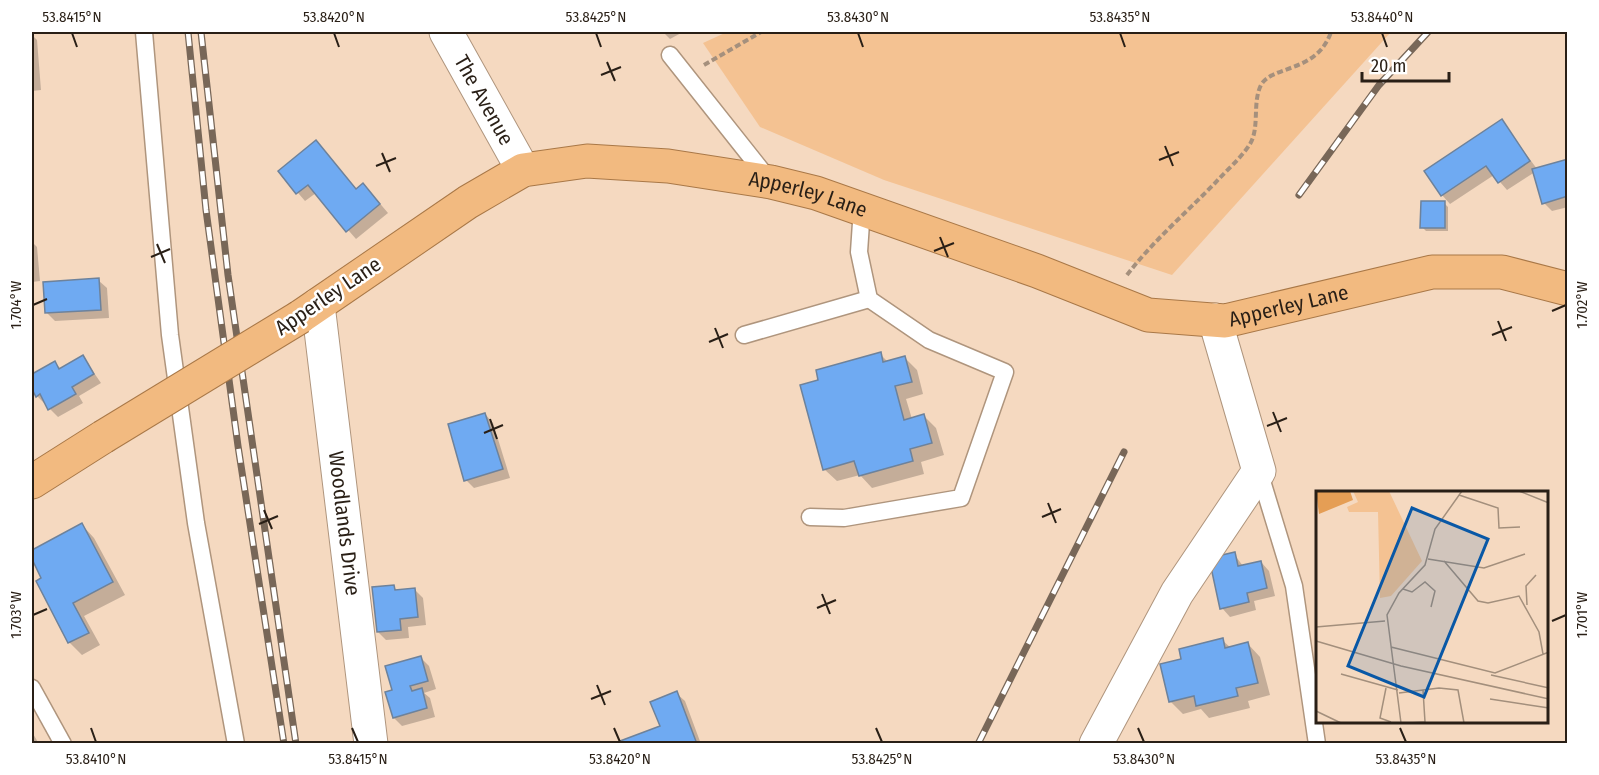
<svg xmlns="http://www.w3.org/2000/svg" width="1599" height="775" font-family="'Fira Sans Condensed',sans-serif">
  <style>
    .green { fill: #f4c292 }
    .shadow { fill: #0003 }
    .building { fill: #6faaf2; stroke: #6d829b; stroke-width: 1.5 }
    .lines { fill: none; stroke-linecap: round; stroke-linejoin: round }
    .service-casing { stroke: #af957d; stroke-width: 19 }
    .minor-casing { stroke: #af957d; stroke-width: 35 }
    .trunk-casing { stroke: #a97847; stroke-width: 35 }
    .path { stroke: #a5907d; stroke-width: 4; stroke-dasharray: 6 3; stroke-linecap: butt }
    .service { stroke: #fff; stroke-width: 16 }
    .minor { stroke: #fff; stroke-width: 33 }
    .trunk { stroke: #f2ba80; stroke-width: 33 }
    .rail-casing { stroke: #786758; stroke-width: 7 }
    .rail { stroke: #fff; stroke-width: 4.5; stroke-dasharray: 14; stroke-linecap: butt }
    .trunk-bridge-casing { stroke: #a97847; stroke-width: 35; stroke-linecap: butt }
    .trunk-bridge { stroke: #f2ba80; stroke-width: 33 }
    .ticks { fill: none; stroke: #291f16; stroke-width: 2 }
    .labels { text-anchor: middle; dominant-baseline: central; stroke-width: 5; stroke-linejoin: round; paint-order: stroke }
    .street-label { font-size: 21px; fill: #291f16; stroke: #fff }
    .inset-road { fill: none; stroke: #a38f7c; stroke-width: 1.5 }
    .view { fill: #0958a6; fill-opacity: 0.15; stroke: #0958a6; stroke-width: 3 }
    .inset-edge { fill: none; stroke: #291f16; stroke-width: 3 }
    .neatline { fill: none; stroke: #291f16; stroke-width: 2 }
    .ticks-label { font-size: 15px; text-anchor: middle; fill: #291f16 }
  </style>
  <rect width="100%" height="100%" fill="#f5d9c0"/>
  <polygon class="green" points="727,32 1391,32 1172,275 884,180 760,127 703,43"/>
  <g class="shadow">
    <polygon points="663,32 683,32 670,39"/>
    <polygon points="32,35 37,40 41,90 32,91"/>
    <polygon points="1502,121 1537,169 1568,161 1568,207 1552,211 1544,203 1535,172 1507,190 1494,175 1450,204 1442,195 1426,171"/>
    <polygon points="280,172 371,193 388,213 356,239 316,193 305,201"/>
    <polygon points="1444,203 1448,207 1448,231 1426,231 1422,227"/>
    <polygon points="32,242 37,247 40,281 32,282"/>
    <polygon points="98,280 107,288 109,318 55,321 47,313"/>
    <polygon points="880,354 888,362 904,357 917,370 923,394 906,399 912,419 924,416 936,428 944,455 921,462 924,474 872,488 860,475 837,481 824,469 820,381"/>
    <polygon points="83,357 101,383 79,396 83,403 58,417 37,396 32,386 32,376 55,363 61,369"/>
    <polygon points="485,414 493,423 510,478 474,488 466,480"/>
    <polygon points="82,525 94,538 125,595 84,616 100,645 82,655 69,642 32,552"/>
    <polygon points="1234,554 1243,566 1261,562 1269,571 1275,596 1254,601 1256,610 1230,617 1222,608"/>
    <polygon points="394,587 398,592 415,590 423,598 426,625 408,627 409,638 386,640 378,632"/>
    <polygon points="1222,640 1231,648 1248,644 1260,657 1270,695 1248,701 1250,708 1209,718 1201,709 1183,714 1170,701 1183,660"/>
    <polygon points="421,658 429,666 436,689 424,693 430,698 435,717 402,726 394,718 394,691"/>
    <polygon points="676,693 685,701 701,744 623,744 662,727"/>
    <polygon points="32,732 39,744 32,744"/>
  </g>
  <g class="building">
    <polygon points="1502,119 1530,161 1498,183 1486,166 1441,196 1424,171"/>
    <polygon points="316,140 356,189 363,183 380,204 346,232 308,185 296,194 278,171"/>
    <polygon points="1568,159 1568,196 1542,204 1532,169"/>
    <polygon points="1421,201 1445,201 1445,228 1420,228"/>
    <polygon points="99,278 101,310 45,313 43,282"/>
    <polygon points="881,352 883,362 905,356 912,382 895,386 904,420 924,414 932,443 910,449 913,461 859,476 854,461 823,470 800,385 818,380 816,370"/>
    <polygon points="83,355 94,374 72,387 76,394 48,410 40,394 36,397 32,389 32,374 55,361 59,369"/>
    <polygon points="485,413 503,469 464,481 448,424"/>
    <polygon points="82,523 113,582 73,603 89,633 68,643 36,581 41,578 32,559 32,550"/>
    <polygon points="1235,552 1238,566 1261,561 1267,588 1247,593 1249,602 1220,609 1209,558"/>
    <polygon points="394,585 395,590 415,588 418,617 400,619 401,630 377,632 372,587"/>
    <polygon points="1223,638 1225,648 1248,642 1258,683 1236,688 1238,696 1196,706 1194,696 1169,702 1160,664 1181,659 1179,649"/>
    <polygon points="421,656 428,681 410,686 412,691 422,688 427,708 393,718 385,692 392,690 385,666"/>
    <polygon points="677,691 697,744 621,744 620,741 660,726 650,702"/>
  </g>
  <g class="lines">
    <g class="service-casing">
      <g id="service">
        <polyline points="144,32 170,335 196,523 236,744"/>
        <polyline points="670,55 770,181"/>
        <polyline points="744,335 869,299"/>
        <polyline points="1259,471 1294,586 1317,744"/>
        <polyline points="810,517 844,518 961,498 1005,372 929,340 869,299 859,252 862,208"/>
        <polyline points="32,688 63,744"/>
      </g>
    </g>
    <g class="minor-casing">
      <g id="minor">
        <path id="s1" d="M 446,32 L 523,170"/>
        <path id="s2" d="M 318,305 L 371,744"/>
        <polyline points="1096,744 1177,593 1259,471 1215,320"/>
      </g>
    </g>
    <g class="trunk-casing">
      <g id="trunk">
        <path id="s3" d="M 300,317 L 468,202 L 523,170 L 587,161 L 668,166 L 771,182 L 816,193 L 1037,271 L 1148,315 L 1225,321 L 1432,272 L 1502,272 L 1568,289"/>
        <polyline points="32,482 103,437"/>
      </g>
    </g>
    <g class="path">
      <polyline points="704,65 761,32"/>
      <path d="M 1127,275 C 1153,241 1186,213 1216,182 C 1227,170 1241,158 1250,144 C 1260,127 1252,103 1261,85 C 1272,65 1317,73 1331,32"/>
    </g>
    <use href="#service" class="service"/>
    <use href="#minor" class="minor"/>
    <use href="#trunk" class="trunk"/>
    <g class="rail-casing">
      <g id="rail">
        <polyline points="188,32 206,210 238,446 284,744"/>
        <polyline points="201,32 228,275 296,744"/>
        <polyline points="1299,195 1379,85 1428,32"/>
        <polyline points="978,744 1124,452"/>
      </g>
    </g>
    <use href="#rail" class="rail"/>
    <g class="trunk-bridge-casing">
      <polyline id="trunk-bridge" points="103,437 300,317"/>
    </g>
    <use href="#trunk-bridge" class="trunk-bridge"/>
  </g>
  <path class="ticks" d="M 72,33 L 77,47M 334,33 L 339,47M 596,33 L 601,47M 858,33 L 863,47M 1120,33 L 1125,47M 1382,33 L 1387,47M 607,62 L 615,81M 601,75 L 621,67M 1165,146 L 1173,166M 382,153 L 390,172M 1159,160 L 1179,152M 376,166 L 396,158M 940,237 L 948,257M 157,244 L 165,263M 934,251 L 954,243M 151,257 L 170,249M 33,305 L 47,299M 1552,311 L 1566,305M 1498,321 L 1506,341M 715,328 L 723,348M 1492,335 L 1512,327M 709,342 L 728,334M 1273,412 L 1281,432M 490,419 L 497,439M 1267,426 L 1287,418M 484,433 L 503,425M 1048,503 L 1056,523M 264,510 L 272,529M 1042,517 L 1061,509M 259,524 L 278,516M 822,594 L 830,614M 817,608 L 836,600M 33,615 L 47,609M 1552,621 L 1566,615M 597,685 L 605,705M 591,699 L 611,691M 91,728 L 96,742M 352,728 L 358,742M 614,728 L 620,742M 876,728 L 882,742M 1138,728 L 1144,742M 1400,728 L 1406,742"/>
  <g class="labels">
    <g class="street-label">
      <text stroke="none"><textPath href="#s1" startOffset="78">The Avenue</textPath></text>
      <text stroke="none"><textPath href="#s3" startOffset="556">Apperley Lane</textPath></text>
      <text transform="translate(328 296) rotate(-34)">Apperley Lane</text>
      <text stroke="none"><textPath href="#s3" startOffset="1060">Apperley Lane</textPath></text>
      <text stroke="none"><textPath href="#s2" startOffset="220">Woodlands Drive</textPath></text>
    </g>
  </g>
  <g transform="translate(1316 491)">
    <rect width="232" height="232" fill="#f5d9c0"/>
    <path d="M 37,0 L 73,0 L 106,70 L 75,105 L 64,107 L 62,21 L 33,21 L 31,16 L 42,11 Z" fill="#f4c292"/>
    <path d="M 0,0 L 34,0 L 37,9 L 3,23 Z" fill="#e59e55"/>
    <path class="inset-road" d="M 203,0 L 233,12M 143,4 L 182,17 L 183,37 L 204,36M 112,68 L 168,77 L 209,63M 128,70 L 162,110 L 172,112 L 203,105 L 223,141 L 227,163M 87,98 L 96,101 L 109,91 L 119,100 L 115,116M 211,114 L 210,95 L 220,84M 0,136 L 69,130M 0,150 L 85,175 L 233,208M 75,156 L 179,182 L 233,161M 25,183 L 82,199M 175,184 L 233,197M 70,197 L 64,227 L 75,231M 83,202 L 123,197 L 142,199 L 148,232M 174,208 L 233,217M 0,220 L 25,232M 85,232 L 71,124 L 83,102 L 109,74 L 119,38 L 146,0M 93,232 L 109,231 L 107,199"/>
    <path class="view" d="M 96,17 L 172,48 L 108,206 L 32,175 Z"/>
    <rect width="232" height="232" class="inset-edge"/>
  </g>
  <rect width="1599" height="775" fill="none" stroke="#ffffff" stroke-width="66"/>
  <path d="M1362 72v9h87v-9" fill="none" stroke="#291f16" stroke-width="3"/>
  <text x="1371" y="72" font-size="18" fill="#291f16" stroke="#ffffff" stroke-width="4.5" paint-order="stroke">20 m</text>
  <rect x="33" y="33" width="1533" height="709" class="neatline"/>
  <g class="ticks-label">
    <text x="72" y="22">53.8415°N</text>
    <text x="334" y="22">53.8420°N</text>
    <text x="596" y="22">53.8425°N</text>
    <text x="858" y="22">53.8430°N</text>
    <text x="1120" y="22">53.8435°N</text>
    <text x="1382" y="22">53.8440°N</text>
    <text transform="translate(16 305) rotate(-90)" y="5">1.704°W</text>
    <text transform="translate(1582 305) rotate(-90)" y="5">1.702°W</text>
    <text transform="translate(16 615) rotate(-90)" y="5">1.703°W</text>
    <text transform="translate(1582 615) rotate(-90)" y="5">1.701°W</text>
    <text x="96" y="764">53.8410°N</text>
    <text x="358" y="764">53.8415°N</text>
    <text x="620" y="764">53.8420°N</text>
    <text x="882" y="764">53.8425°N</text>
    <text x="1144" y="764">53.8430°N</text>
    <text x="1406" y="764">53.8435°N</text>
  </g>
</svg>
